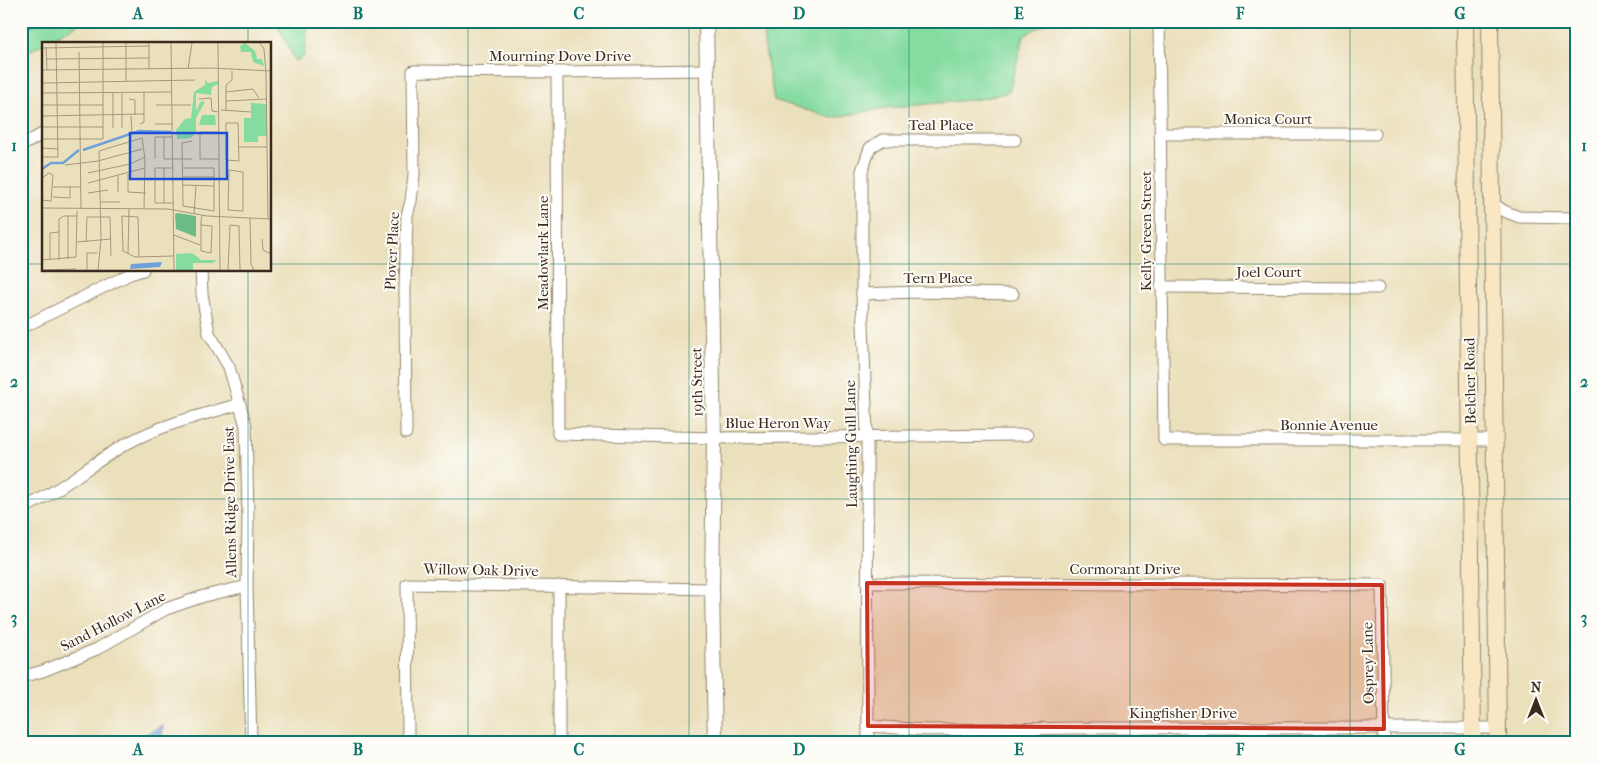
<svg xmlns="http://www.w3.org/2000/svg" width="1598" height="763" font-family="'IM FELL French Canon',serif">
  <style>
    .green { fill: #85dca0; stroke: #60835f }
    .water { fill: #70a0da; stroke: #56657c }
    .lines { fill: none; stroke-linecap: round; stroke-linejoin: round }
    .stream { stroke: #70a0da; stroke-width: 4 }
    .minor-casing { stroke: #93856d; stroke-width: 13 }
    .tertiary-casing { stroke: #93856d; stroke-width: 16 }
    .secondary-casing { stroke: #93856d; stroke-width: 18 }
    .minor { stroke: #fff; stroke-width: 11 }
    .tertiary { stroke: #fff; stroke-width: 14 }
    .secondary { stroke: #f9e7c3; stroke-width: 16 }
    .marked { fill: #c8321e; fill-opacity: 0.2; stroke: #c8321e; stroke-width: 4; stroke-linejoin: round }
    .grid { fill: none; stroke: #0f766e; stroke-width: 1; stroke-opacity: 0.55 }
    .labels { text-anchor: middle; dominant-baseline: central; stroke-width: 4; stroke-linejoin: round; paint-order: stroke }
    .street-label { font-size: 15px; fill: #3b2a1e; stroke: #fdfcf7 }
    .inset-river { fill: none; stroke: #70a0da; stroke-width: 2.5 }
    .inset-road { fill: none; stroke: #a5977d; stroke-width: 1 }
    .view { fill: #1d4ed8; fill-opacity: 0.15; stroke: #1d4ed8; stroke-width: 2.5 }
    .inset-edge { fill: none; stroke: #3b2a1e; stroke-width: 2.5 }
    .neatline { fill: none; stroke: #0f766e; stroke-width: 2 }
    .grid-label { font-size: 16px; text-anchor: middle; font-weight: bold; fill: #0f766e }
  </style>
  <rect width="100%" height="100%" fill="#fdfcf7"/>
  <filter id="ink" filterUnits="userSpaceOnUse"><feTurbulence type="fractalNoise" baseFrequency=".02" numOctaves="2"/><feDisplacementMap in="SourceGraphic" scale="10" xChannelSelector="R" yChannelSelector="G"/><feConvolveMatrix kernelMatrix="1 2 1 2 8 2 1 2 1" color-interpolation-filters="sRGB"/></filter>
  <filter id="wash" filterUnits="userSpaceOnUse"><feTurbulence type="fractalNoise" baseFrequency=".0096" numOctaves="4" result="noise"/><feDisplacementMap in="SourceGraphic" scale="20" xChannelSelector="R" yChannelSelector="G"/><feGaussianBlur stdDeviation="1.12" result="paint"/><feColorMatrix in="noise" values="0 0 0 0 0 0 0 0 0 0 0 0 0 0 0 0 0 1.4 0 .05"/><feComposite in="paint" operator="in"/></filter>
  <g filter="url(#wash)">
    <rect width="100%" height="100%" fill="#ebe0bc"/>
    <g class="green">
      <polygon points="42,21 84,21 21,56 21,33"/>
      <polygon points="276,21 308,21 304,56 295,61"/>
      <polygon points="763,21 1051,21 1024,35 1009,92 980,99 884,108 832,118 774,100 764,43"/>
    </g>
    <polygon class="water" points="163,725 162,742 130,742"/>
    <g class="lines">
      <polyline class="stream" points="21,34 36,21"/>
    </g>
  </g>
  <g filter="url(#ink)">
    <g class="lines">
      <g class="minor-casing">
        <g id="minor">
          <polyline points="1159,21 1164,440 1495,440"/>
          <polyline points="557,72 558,434 714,438 1027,435"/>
          <polyline points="1160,134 1375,134"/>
          <polyline points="21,146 44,133"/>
          <polyline points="1492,203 1504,211 1519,217 1577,218"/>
          <polyline points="201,270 202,294 209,333 229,367 246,426 248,514 247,586 251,742"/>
          <polyline points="1161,287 1378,288"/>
          <polyline points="862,294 916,292 1013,294"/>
          <polyline points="21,328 130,274 143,270"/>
          <polyline points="406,433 405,290 407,215 411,201 414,175 413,71 557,72 707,70"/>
          <path d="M 21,509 C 60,492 91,463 128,443 C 163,424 202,415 240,404"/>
          <polyline points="867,583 1382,585 1384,742"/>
          <polyline points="21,677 43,671 97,649 166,609 204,596 247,586"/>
          <polyline points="868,726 927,730 1078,728 1498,728"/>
          <polyline points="408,742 407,584 712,589"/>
          <polyline points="559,742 559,586"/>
          <polyline points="868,742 867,438 862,294 862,171 870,148 882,140 1015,140"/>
        </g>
      </g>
      <g class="tertiary-casing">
        <polyline id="tertiary" points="706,21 714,438 712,589 715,742"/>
      </g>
      <g class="secondary-casing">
        <g id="secondary">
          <polyline points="1465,21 1473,742"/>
          <polyline points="1490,21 1498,742"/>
        </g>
      </g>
      <use href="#minor" class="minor"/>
      <use href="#tertiary" class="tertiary"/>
      <use href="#secondary" class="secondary"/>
    </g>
  </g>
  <path class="marked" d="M 867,583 L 1382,585 L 1384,729 L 868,726 Z"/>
  <path class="grid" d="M 248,21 L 248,44M 468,21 L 468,742M 689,21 L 689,742M 909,21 L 909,742M 1130,21 L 1130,742M 1350,21 L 1350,742M 21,264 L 44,264M 270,264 L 1577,264M 248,270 L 248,742M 21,499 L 1577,499"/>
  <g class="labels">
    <g class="street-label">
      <text x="560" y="56">Mourning Dove Drive</text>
      <text x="1268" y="119">Monica Court</text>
      <text x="941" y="125">Teal Place</text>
      <text transform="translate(1146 231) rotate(-90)">Kelly Green Street</text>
      <text transform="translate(392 251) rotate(-87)">Plover Place</text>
      <text transform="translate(543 253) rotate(-90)">Meadowlark Lane</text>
      <text x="1269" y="272">Joel Court</text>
      <text x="938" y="278">Tern Place</text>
      <text transform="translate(1470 381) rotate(-91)">Belcher Road</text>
      <text transform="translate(697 382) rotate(-91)">19th Street</text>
      <text x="778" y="423">Blue Heron Way</text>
      <text x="1329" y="425">Bonnie Avenue</text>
      <text transform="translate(851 444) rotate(-91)">Laughing Gull Lane</text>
      <text transform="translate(230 502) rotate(-91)">Allens Ridge Drive East</text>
      <text x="1125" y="569">Cormorant Drive</text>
      <text transform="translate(481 570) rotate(1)">Willow Oak Drive</text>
      <text transform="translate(113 621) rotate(-27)">Sand Hollow Lane</text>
      <text transform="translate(1368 663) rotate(-91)">Osprey Lane</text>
      <text x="1183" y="713">Kingfisher Drive</text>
    </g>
  </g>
  <g transform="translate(42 42)">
    <rect width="229" height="229" fill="#ebe0bc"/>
    <path d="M 203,1 L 213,9 L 215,17 L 220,17 L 222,24 L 211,20 L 209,10 L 199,10 L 198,4 ZM 163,38 L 166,41 L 176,39 L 176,42 L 170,45 L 169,53 L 154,51 L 154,69 L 159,59 L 163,60 L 154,76 L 154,90 L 149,96 L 135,97 L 134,88 L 143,77 L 149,76 L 152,50 L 163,43 ZM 209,61 L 224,62 L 225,94 L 216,94 L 216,100 L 202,100 L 202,76 L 209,76 ZM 160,73 L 173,73 L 174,83 L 157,83 ZM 150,211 L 159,218 L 175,218 L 171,221 L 151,221 L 151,228 L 134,228 L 134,212 Z" fill="#85dca0"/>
    <path d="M 136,171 L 154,174 L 154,195 L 134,187 L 133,172 Z" fill="#6cbc86"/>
    <path d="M 120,220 L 118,225 L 88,227 L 89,222 Z" fill="#70a0da"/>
    <path class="inset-river" d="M 41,108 L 97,89 L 129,90M 0,127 L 9,121 L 21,121 L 37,108"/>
    <path class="inset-road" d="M 107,1 L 107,27M 129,1 L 132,228M 176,1 L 178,228M 218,1 L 222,7 L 224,31 L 226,177M 4,5 L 5,28M 0,6 L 107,4M 37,10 L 39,167M 5,17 L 107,16M 146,27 L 150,1M 0,28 L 169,26 L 229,29M 84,39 L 84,1M 0,41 L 153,38M 184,50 L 211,47 L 217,56M 0,51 L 130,50M 71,51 L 71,86M 80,51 L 80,86M 87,57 L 93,58 L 93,73M 157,57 L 169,56 L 170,69 L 177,70M 184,59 L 225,57M 0,63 L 61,63M 114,63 L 149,63M 179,68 L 209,70M 184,69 L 184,43 L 190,38 L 190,29M 0,74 L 102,72M 89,74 L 90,90M 184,81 L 196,81 L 197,119 L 184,118 ZM 98,82 L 102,80 L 102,51M 113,82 L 131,82M 0,85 L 61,85M 177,90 L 158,90 L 158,117 L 177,117M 122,95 L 122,117 L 150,117M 0,97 L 61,97 L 61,1M 197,105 L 225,105M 0,106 L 16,107M 0,115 L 16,115 L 14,1M 113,117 L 113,95 L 131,95M 23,123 L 56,119 L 100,107M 122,126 L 122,161M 131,126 L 113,126 L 113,161 L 132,161M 141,126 L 172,126 L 172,169 L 141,164 L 140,101 L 150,99M 187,128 L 201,130 L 201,169 L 186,168 ZM 46,131 L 88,122 L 103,115M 86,132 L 86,150 L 104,151M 76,134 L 76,150M 141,135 L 172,135M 0,136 L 7,131 L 11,133 L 9,159 L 0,158 L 0,136M 46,141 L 103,126M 141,143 L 172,144M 11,145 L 39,145M 46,151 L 66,148M 11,155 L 28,156 L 28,145M 59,160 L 78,160M 0,166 L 126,167 L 165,174 L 229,177M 152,172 L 154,144M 26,174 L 26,217M 208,176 L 209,222 L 212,228M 159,183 L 170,184 L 169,211 L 159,209 L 159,180 L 160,173M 132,193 L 158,203M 220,197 L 221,208 L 229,212M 35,200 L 69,197M 44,200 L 45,175 L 68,175 L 69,214M 86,212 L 87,167M 97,215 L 96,175 L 80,174 L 81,209 L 93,215 L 132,214M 0,218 L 34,215 L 35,169M 8,218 L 8,191 L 17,190M 17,218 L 17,177 L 22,174 L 35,174M 1,228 L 34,227M 45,228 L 45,211 L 55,211M 56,228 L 59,197 L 57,109 L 100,96 L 103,117 L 102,167M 186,228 L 188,183 L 197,184 L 198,228"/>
    <path class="view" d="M 88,91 L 185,91 L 185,137 L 88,137 Z"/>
    <rect width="229" height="229" class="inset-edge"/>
  </g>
  <rect width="1598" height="763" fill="none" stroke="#fdfcf7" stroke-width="55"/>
  <g transform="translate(1536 700)" stroke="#fdfcf7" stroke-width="4" paint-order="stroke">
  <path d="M0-4L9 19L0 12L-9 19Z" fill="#3b2a1e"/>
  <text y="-8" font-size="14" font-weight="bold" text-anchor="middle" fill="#3b2a1e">N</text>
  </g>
  <rect x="28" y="28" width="1542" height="708" class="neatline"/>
  <g class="grid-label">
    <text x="138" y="19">A</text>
    <text x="358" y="19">B</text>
    <text x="579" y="19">C</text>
    <text x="799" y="19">D</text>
    <text x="1019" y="19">E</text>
    <text x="1240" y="19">F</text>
    <text x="1460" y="19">G</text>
    <text x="14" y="151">1</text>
    <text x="1584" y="151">1</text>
    <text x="14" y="387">2</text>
    <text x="1584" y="387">2</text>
    <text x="14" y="623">3</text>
    <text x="1584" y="623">3</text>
    <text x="138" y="755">A</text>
    <text x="358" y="755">B</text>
    <text x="579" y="755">C</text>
    <text x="799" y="755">D</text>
    <text x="1019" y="755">E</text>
    <text x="1240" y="755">F</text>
    <text x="1460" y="755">G</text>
  </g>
</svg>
